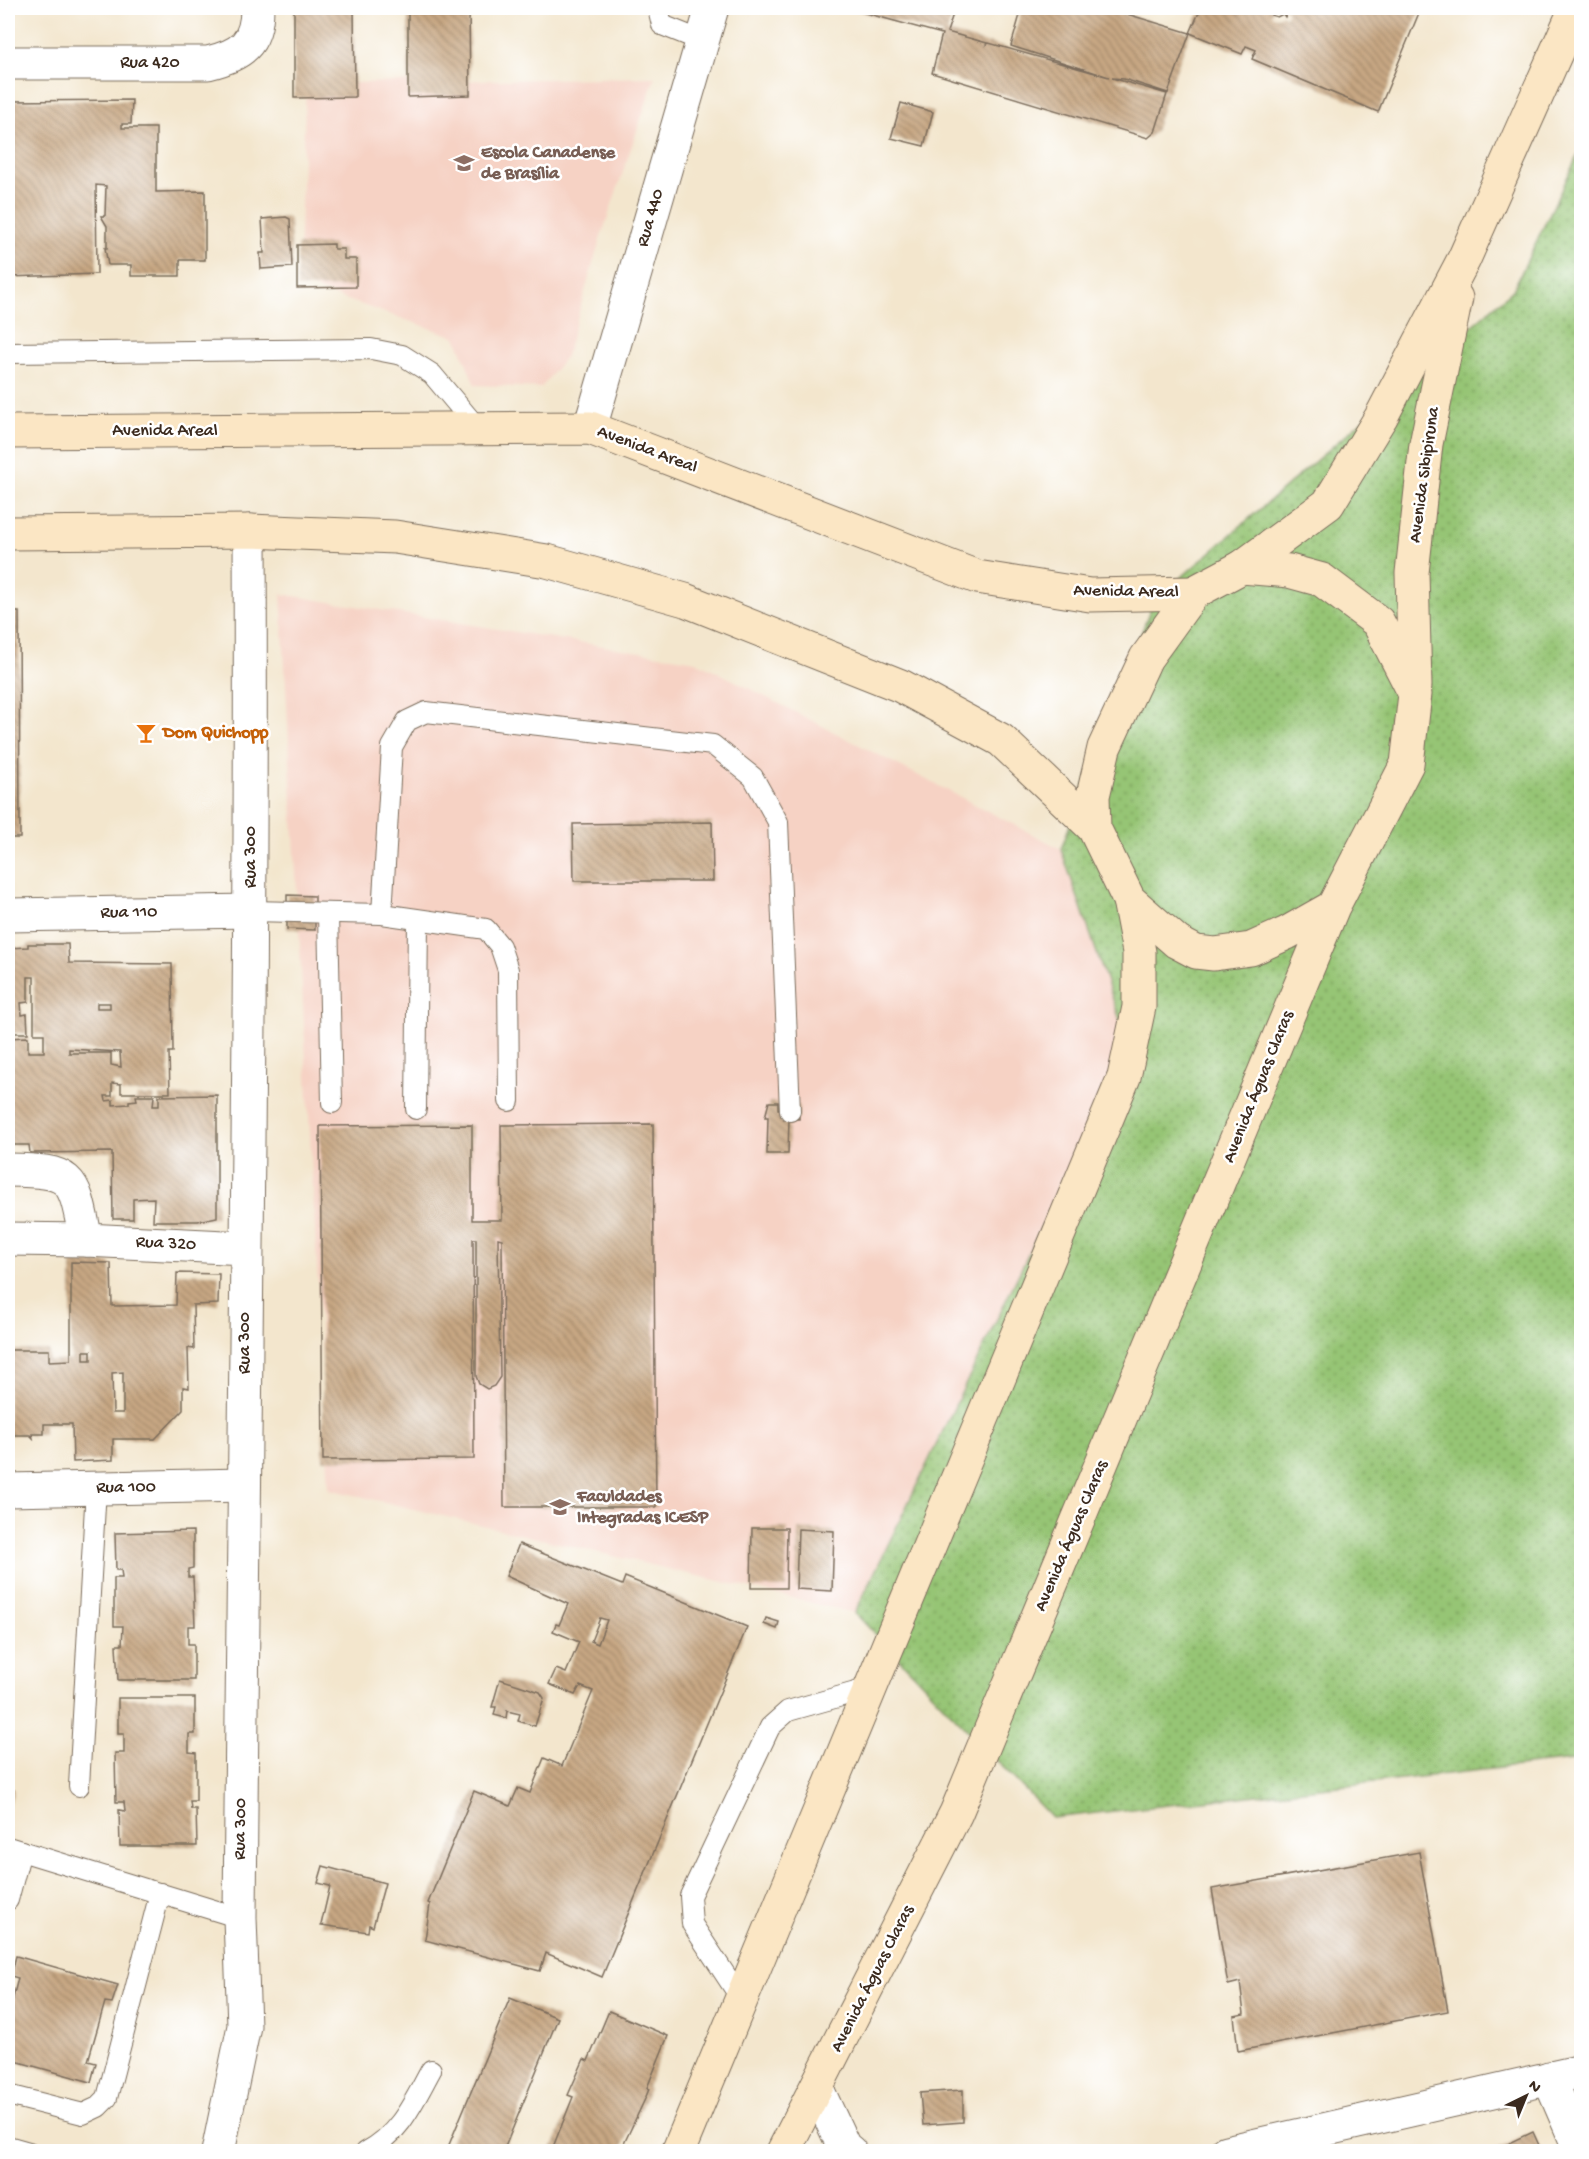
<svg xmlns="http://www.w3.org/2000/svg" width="1589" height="2159" font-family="'Gochi Hand',sans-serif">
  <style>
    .built { fill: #f6d2c4 }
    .grass { fill: url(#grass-dots); stroke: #687849; stroke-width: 1.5 }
    .building { fill: url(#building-back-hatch); fill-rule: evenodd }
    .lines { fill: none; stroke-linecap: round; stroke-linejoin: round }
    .service-casing { stroke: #7b6c5b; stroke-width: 22 }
    .minor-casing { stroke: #7b6c5b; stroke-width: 35 }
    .tertiary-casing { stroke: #7b6c5b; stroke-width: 35 }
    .secondary-casing { stroke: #7b6c5b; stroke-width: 35 }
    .service { stroke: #fff; stroke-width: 20 }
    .minor { stroke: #fff; stroke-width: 33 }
    .tertiary { stroke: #fff; stroke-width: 33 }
    .secondary { stroke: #fbe6c4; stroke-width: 33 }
    .labels { text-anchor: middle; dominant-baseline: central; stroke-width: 5; stroke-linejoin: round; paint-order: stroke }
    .street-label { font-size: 18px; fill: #3b2a1e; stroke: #fff }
    .education-label { font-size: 18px; font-weight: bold; fill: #785e54; stroke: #fff; text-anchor: start }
    .food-label { font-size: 18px; font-weight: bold; fill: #c56008; stroke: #fff; text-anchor: start }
  </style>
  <defs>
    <pattern id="grass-dots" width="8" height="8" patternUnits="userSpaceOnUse" patternTransform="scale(1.5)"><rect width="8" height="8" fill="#96c574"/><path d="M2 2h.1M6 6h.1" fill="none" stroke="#7ca05f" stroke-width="1.8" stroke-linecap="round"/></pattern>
    <pattern id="building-back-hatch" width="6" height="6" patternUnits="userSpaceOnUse" patternTransform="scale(1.5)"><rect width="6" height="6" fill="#c7a783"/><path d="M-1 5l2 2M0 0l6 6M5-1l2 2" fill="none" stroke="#a3886b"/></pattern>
  </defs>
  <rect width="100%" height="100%" fill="#fff"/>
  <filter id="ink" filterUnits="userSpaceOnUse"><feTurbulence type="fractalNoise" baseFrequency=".0167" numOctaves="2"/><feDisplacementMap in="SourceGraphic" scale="12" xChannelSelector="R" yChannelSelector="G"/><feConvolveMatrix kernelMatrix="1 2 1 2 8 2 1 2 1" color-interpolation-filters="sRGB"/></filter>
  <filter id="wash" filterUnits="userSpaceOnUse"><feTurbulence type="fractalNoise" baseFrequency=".008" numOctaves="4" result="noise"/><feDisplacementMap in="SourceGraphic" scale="24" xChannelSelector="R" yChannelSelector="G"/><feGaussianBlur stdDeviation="1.35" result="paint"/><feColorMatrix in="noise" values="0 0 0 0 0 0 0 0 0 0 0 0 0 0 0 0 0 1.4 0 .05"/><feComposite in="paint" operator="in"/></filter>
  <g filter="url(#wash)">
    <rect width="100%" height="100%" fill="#f3e6cd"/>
    <g class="built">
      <polygon points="655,77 599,243 566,356 541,388 475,385 456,337 298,283 306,84"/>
      <polygon points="281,594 696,661 1061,849 1130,1046 855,1613 329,1489"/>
    </g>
    <polygon class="grass" points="1581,149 1581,1759 1052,1818 855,1613 1129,1046 1061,849 1153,602 1513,290"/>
    <g id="blocks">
      <g class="building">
        <polygon points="294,8 354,8 355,97 294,98"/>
        <polygon points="408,8 469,8 470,95 408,97"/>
        <polygon points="847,8 955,8 947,32 987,43 986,45 989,43 1109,77 1011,46 1022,8 1107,8 1190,33 1168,93 1124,79 1112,78 1167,94 1155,132 1148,138 932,73 942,34"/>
        <polygon points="1201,8 1274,8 1271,15 1277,17 1283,14 1285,17 1288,11 1281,8 1421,8 1378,112 1252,59 1256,50 1246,46 1242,54 1190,33"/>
        <polygon points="132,100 131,124 122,124 122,128 156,128 156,192 205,191 205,260 180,260 180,276 131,276 131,265 108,265 105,248 107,248 107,226 101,216 105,216 106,186 96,185 97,274 8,277 8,101"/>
        <polygon points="901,103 933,112 924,146 891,138"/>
        <polygon points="286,217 290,219 292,267 261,269 260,253 264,253 262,219"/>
        <polygon points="334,244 334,249 344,249 344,259 356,259 356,287 297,288 297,245"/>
        <polygon points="8,612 19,612 20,838 8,838"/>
        <polygon points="712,822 713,881 574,881 573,824"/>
        <polygon points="287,895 315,896 315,930 287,929"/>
        <path d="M 28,944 L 68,944 L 69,963 L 172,964 L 173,1052 L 169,1052 L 170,1093 L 121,1093 L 121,1084 L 112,1083 L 112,1096 L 105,1096 L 106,1101 L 113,1100 L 113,1105 L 129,1104 L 129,1101 L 137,1100 L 136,1096 L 154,1096 L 153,1106 L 159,1106 L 159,1096 L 217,1095 L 217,1217 L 198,1221 L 153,1221 L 154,1198 L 133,1199 L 133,1219 L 113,1219 L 112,1152 L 30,1153 L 29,1145 L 8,1145 L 8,1038 L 28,1037 L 28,1052 L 44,1052 L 44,1034 L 34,1034 L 34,977 L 28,977 L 28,1002 L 21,1003 L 22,1015 L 27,1014 L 28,1033 L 8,1033 L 8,948 L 28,947 ZM 97,1003 L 110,1003 L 110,1008 L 97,1008 ZM 69,1049 L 120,1052 L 121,1067 L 111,1065 L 111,1053 L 69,1053 Z"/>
        <polygon points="769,1102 778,1102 778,1109 790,1109 799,1105 799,1119 789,1119 788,1154 767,1154 768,1117 765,1117"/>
        <polygon points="653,1124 656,1507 504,1507 502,1239 498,1238 500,1377 494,1386 487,1389 479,1384 476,1376 476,1239 473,1239 474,1459 323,1460 320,1126 472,1125 472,1220 502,1220 501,1125"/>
        <path d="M 71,1262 L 111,1263 L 112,1306 L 176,1305 L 177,1273 L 219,1274 L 218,1304 L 193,1305 L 194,1349 L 188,1348 L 189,1388 L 183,1387 L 183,1410 L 155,1439 L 113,1439 L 113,1460 L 73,1462 L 72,1424 L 44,1424 L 44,1434 L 32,1434 L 33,1438 L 30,1435 L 8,1435 L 8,1350 L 49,1350 L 49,1361 L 71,1360 ZM 84,1351 L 91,1351 L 91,1360 L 84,1360 ZM 123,1372 L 123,1413 L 113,1413 L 112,1373 Z"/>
        <polygon points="752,1528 787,1528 786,1588 751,1588"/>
        <polygon points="798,1529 834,1531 832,1591 796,1589"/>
        <polygon points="193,1531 193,1568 188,1569 188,1577 193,1577 195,1626 188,1626 188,1644 194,1644 194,1680 118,1680 116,1645 122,1645 123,1626 114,1626 114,1578 122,1578 121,1570 116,1570 115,1533"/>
        <path d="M 519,1544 L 622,1585 L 625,1577 L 747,1627 L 602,1977 L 546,1953 L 540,1971 L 425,1940 L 430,1904 L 428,1903 L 474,1791 L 510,1806 L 518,1788 L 530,1793 L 544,1758 L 562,1766 L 593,1691 L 580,1686 L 575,1695 L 549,1684 L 556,1669 L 566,1673 L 579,1642 L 553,1631 L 556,1624 L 559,1625 L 568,1604 L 506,1576 ZM 600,1618 L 607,1620 L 598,1644 L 591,1641 Z"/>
        <polygon points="766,1618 779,1622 777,1629 764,1624"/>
        <polygon points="500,1679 540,1692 544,1698 535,1726 518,1721 520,1714 507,1711 506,1718 494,1715 496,1707 492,1707"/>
        <polygon points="118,1698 195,1698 195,1734 189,1734 189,1752 196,1753 196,1801 190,1801 191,1809 196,1809 197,1846 120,1846 119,1810 125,1811 124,1802 116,1802 115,1753 124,1753 124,1734 118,1734"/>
        <polygon points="8,1788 14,1790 8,1809"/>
        <polygon points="1419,1852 1448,2011 1238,2051 1234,2016 1244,2014 1240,1982 1228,1985 1212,1889"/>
        <polygon points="323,1866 385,1883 373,1927 369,1925 368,1932 321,1925 330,1886 318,1883"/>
        <polygon points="16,1956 118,1985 112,2003 105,2002 88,2061 96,2063 91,2082 8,2059 8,2018 18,1978 11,1976"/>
        <polygon points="510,1998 558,2018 503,2152 446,2152"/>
        <polygon points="609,2011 668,2036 647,2088 649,2089 645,2099 620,2152 551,2152 573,2097 568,2095 584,2059 588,2061"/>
        <polygon points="963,2090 963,2122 923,2125 920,2093"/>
        <polygon points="1533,2132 1542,2152 1491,2152"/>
      </g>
    </g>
  </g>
  <g filter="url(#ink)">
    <use href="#blocks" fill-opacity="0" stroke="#7b6c5b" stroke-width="1.5"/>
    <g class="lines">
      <g class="service-casing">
        <g id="service">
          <polyline points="658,8 662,25 702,41"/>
          <polyline points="8,353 371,349 402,355 432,374 479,430"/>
          <polyline points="251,911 382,914 392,747 407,721 426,712 713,745 753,777 778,822 790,1111"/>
          <polyline points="328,913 332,1103"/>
          <polyline points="382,914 486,929 500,946 508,970 509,1101"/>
          <polyline points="416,1109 418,920"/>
          <polyline points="79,1786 96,1488"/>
          <polyline points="8,1847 240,1918"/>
          <polyline points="8,1900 21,1851"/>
          <polyline points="742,2000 692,1924 690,1896 770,1727 788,1711 870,1688"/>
          <polyline points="8,2095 83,2114 98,2107 107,2098 160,1893"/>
          <polyline points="8,2146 29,2152"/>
          <path d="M 366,2152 C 400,2134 413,2103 431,2070"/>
        </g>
      </g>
      <g class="minor-casing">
        <g id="minor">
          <path d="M 8,63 L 208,63 C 241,55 257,44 257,8"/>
          <polyline points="590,428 712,8"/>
          <polyline points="8,915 251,911"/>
          <path d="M 8,1170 C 75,1171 73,1176 86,1240 L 245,1248"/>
          <polyline points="8,1239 86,1240"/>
          <polyline points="8,1490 244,1485"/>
          <polyline points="1549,2078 1581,2152"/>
          <path d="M 218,2152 L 244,2026 L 240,1918 C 244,1456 252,994 250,531"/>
        </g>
      </g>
      <g class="tertiary-casing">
        <g id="tertiary">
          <polyline points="817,2089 844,2147 850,2152"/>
          <polyline points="1226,2152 1582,2071"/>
        </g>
      </g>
      <g class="secondary-casing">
        <g id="secondary">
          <polyline points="8,432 590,428 977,577 1090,595 1193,593"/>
          <polyline points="8,533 250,531 395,537 547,561 685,600 901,686 1001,740 1094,828"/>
          <polyline points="1242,567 1328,504 1381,417 1464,259 1576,8"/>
          <polyline points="1415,686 1412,573 1426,444 1456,298"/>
          <polyline points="678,2152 1124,1077 1139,1007 1139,952 1129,900"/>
          <polyline points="783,2152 956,1813 1333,907 1407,764 1415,694 1378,622 1322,580 1289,571 1242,567 1193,593 1146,658 1104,748 1093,796 1094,828 1129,900 1177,942 1196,952 1214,954 1251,949 1287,933 1333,907"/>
        </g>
      </g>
      <use href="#service" class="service"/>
      <use href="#minor" class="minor"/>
      <use href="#tertiary" class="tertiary"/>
      <use href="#secondary" class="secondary"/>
    </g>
  </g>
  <defs>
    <g id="school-bare" transform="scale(1.62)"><path d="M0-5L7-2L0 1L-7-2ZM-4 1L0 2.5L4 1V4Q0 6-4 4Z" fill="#8d6e63" stroke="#fff" stroke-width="2.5" paint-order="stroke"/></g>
    <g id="bar-bare" transform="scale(1.62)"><path d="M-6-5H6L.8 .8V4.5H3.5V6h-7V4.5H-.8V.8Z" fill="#e8710a" stroke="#fff" stroke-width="2.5" paint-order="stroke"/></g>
  </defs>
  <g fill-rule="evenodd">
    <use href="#school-bare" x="464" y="163"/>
    <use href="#bar-bare" x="146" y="733"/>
    <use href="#school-bare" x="560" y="1507"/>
  </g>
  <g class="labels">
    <g class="street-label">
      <text x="150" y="63">Rua 420</text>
      <text transform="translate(651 218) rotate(-74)">Rua 440</text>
      <text x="165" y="431">Avenida Areal</text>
      <text transform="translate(647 450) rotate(21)">Avenida Areal</text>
      <text transform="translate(1425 475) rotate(-82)">Avenida Sibipiruna</text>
      <text transform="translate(1126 592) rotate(1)">Avenida Areal</text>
      <text transform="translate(251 857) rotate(-90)">Rua 300</text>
      <text transform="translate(129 913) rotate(-1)">Rua 110</text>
      <text transform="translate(1259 1087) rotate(-68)">Avenida Águas Claras</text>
      <text transform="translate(166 1244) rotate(3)">Rua 320</text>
      <text transform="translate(245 1343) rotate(-90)">Rua 300</text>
      <text transform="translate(126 1488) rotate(-1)">Rua 100</text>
      <text transform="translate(1072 1536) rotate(-67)">Avenida Águas Claras</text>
      <text transform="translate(241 1829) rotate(-89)">Rua 300</text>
      <text transform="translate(873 1979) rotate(-63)">Avenida Águas Claras</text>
    </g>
    <g class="education-label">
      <text x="481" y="153">Escola Canadense<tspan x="481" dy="21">de Brasília</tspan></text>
      <text x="577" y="1497">Faculdades<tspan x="577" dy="21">Integradas ICESP</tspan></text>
    </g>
    <g class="food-label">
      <text x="163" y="733">Dom Quichopp</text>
    </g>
  </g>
  <rect width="1589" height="2159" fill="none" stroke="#fff" stroke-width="30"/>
  <g transform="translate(1526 2096) rotate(43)" stroke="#ffffff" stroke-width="4.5" paint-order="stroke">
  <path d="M0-4.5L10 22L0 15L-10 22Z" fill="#3b2a1e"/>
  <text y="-9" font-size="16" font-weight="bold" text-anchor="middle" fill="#3b2a1e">N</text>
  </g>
</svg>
